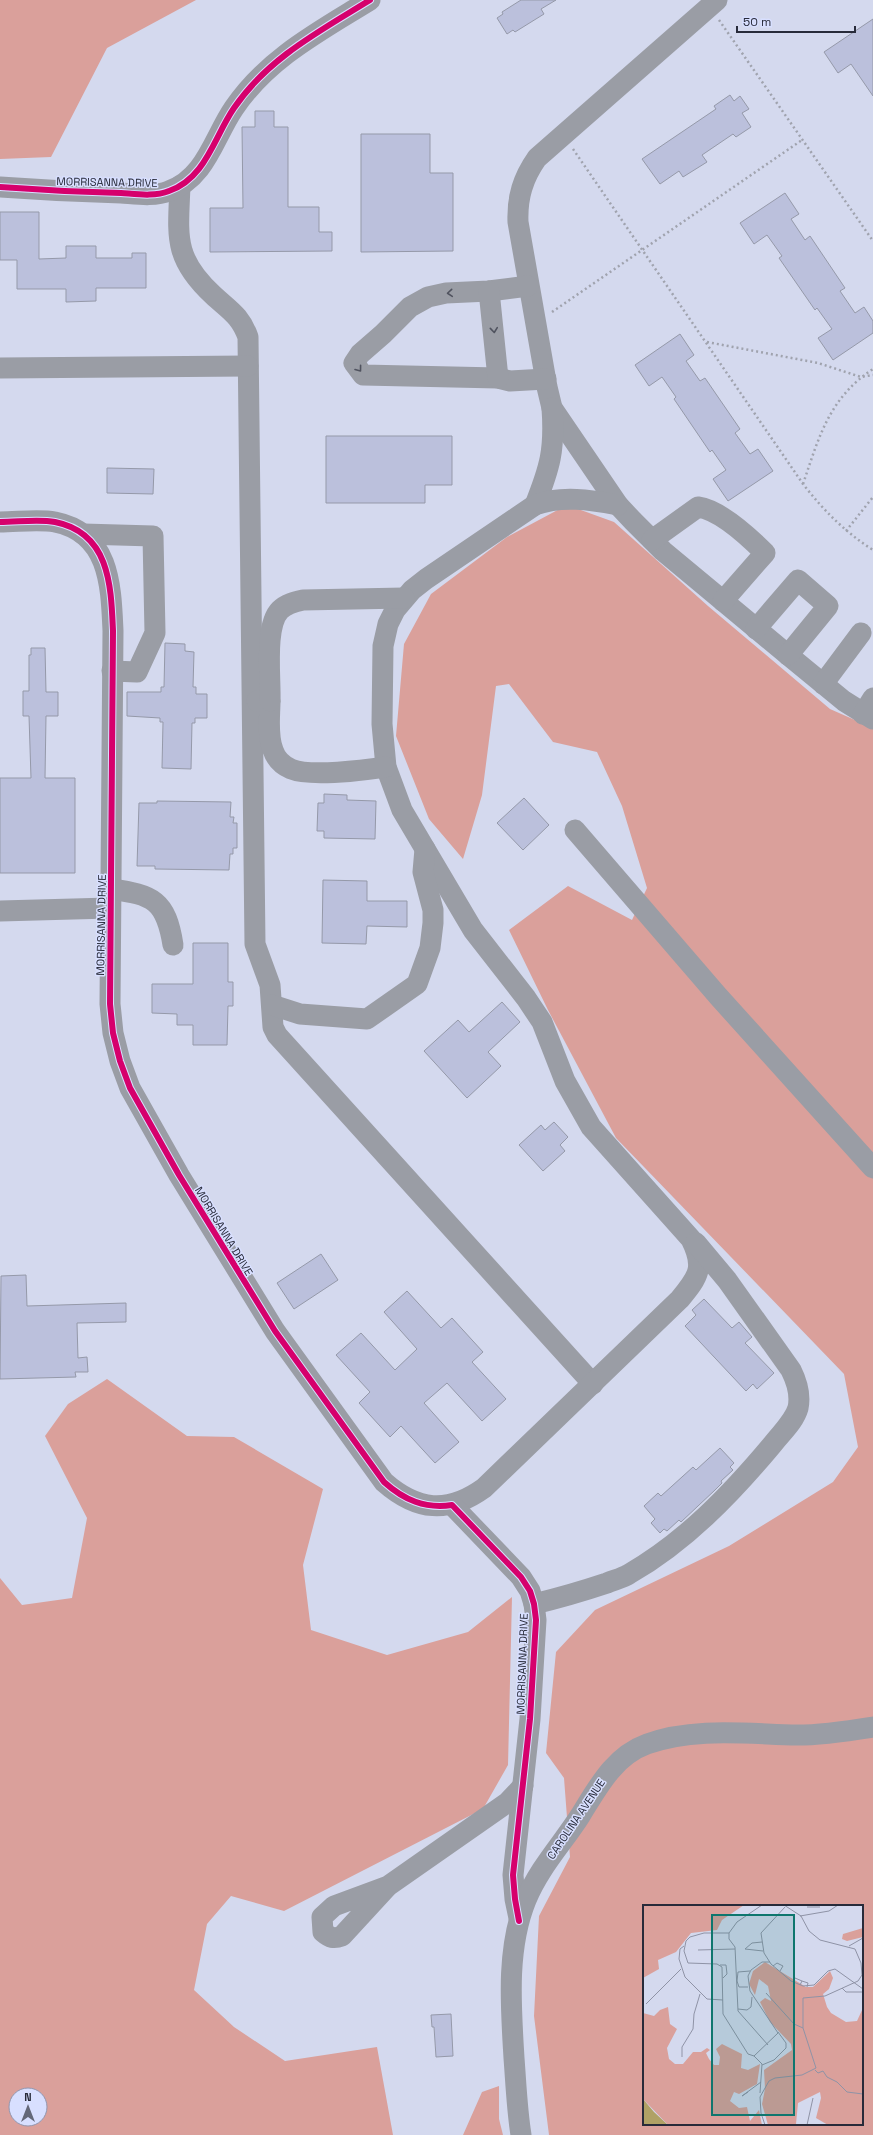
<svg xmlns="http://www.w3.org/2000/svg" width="873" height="2135" font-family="'Space Grotesk',sans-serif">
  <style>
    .forest { fill: #daa09b; fill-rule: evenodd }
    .building { fill: #bbc0dc; stroke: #9599a9 }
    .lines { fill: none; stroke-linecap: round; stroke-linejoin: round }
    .path { stroke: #a0a3ae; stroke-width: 2.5; stroke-dasharray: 2 3; stroke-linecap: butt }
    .minor { stroke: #9a9da5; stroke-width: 21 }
    .cycleway-casing { stroke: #d8dfff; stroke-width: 8 }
    .cycleway { stroke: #d6006c; stroke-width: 6 }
    .oneway { stroke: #50535f }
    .labels { text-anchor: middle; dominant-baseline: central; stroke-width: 3; stroke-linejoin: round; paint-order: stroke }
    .street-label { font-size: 11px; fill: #282b3a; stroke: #d8dfff }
    .inset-road { fill: none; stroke: #8f93a6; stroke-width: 1 }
    .view { fill: #0f766e; fill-opacity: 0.15; stroke: #0f766e; stroke-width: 2 }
    .inset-edge { fill: none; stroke: #282b3a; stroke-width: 2 }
  </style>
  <rect width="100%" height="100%" fill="#d4d9ee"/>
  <g class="forest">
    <polygon points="0,0 196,0 107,48 51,157 0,159"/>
    <path d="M 567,505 L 614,522 L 708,606 L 830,709 L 873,728 L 873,2135 L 549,2135 L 534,2016 L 539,1916 L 570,1857 L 564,1778 L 546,1753 L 556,1652 L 595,1610 L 729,1546 L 833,1482 L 858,1447 L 844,1374 L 616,1138 L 548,1010 L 509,930 L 568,886 L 632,920 L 647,888 L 622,806 L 597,752 L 553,742 L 509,684 L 496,686 L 482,795 L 463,859 L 429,819 L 396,736 L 404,644 L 431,594 L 507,537 ZM 644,1906 L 862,1906 L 862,2124 L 644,2124 Z"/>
    <path d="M 107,1379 L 187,1436 L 234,1437 L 323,1489 L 303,1565 L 311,1630 L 387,1655 L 468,1632 L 512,1597 L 508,1765 L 483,1809 L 284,1911 L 231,1896 L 207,1924 L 194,1990 L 234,2027 L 285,2061 L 377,2047 L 393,2135 L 0,2135 L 0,1578 L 22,1605 L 72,1598 L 87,1518 L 45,1436 L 68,1404 ZM 16,2095 L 40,2095 L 40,2119 L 16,2119 Z"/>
    <polygon points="499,2086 499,2119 503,2135 463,2135 482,2092"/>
  </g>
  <g class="building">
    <polygon points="521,0 556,0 541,9 544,14 515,32 513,30 507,34 497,18 503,14 502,12"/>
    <polygon points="873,19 873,96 851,64 838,73 824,52"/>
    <polygon points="730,95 734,101 740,96 749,109 742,113 751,127 736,137 733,134 702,155 707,162 683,177 679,171 660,184 642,159 716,109 714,106"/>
    <polygon points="255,111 274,111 274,127 288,127 288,207 319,207 319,232 332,232 332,251 210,252 210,208 243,208 242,127 255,127"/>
    <polygon points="361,134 430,134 430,173 453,173 453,251 361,252"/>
    <polygon points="785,193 799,214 791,219 805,240 810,236 845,288 840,291 855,313 864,307 873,321 873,333 833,360 818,338 832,329 817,308 815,310 779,258 782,256 767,235 754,244 740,223"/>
    <polygon points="0,212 39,212 39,259 66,258 66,246 96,246 96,258 132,258 132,253 146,253 146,288 96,288 96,301 66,302 66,289 17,289 17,260 0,260"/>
    <polygon points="680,334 694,355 686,361 700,381 705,378 740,429 735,433 750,454 758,449 773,471 728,501 713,479 726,470 712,450 710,452 674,399 676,397 662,377 649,386 635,365"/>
    <polygon points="326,436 452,436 452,485 425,485 425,503 326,503"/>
    <polygon points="107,468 154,469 153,494 107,493"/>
    <polygon points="165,643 185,644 185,651 194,652 193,687 196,687 196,694 207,694 207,718 195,718 195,723 192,723 191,769 162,768 163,722 160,722 160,718 127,716 127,692 161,692 161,687 164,687"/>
    <polygon points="31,648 45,648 46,692 58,692 58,716 46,716 45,778 75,778 75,873 0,873 0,778 31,778 29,716 23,716 23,691 29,691 29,655 31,655"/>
    <polygon points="324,794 347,795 347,800 376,801 375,839 324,838 324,831 317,831 318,803 324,803"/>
    <polygon points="524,798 549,825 523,850 497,823"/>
    <polygon points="157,801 231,802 230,817 234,817 233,823 237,823 237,848 233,848 233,854 230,854 229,870 155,869 155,866 137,866 139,803 157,803"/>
    <polygon points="323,880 367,881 367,901 407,901 407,927 367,926 366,944 322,943"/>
    <polygon points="193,943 228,943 228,982 233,982 233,1006 228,1006 227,1045 193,1045 193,1025 177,1025 177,1014 152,1013 152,984 193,984"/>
    <polygon points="502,1002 520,1022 488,1052 501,1066 467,1098 424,1051 458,1020 469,1032"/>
    <polygon points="554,1122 568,1137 560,1145 565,1151 543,1171 519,1145 541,1125 545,1130"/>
    <polygon points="321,1254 338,1280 294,1309 277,1283"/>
    <polygon points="26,1275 27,1306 126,1303 126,1322 77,1323 78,1358 87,1357 88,1372 75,1372 76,1377 0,1379 1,1276"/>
    <polygon points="407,1291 441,1328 452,1318 483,1352 472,1362 506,1399 482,1421 447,1383 424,1403 459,1442 435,1463 401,1426 390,1437 359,1403 370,1392 336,1355 361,1333 395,1370 417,1349 384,1312"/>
    <polygon points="704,1299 732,1328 739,1322 752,1337 745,1343 774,1373 757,1389 753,1384 746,1391 685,1326 696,1315 692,1310"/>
    <polygon points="720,1448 734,1463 730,1467 733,1470 721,1481 722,1483 715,1490 681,1522 679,1520 667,1531 664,1529 660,1533 651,1523 655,1519 644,1506 658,1493 661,1496 693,1467 696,1470"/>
    <polygon points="451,2014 453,2056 436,2057 434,2027 432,2027 431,2015"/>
  </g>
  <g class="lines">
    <g class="path">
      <polyline points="719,20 873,241"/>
      <path d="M 573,149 L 803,484 C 824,511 845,532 873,550"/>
      <polyline points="552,312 802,140"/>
      <polyline points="707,342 818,363 861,377 873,375"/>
      <path d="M 803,484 C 819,437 829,398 873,369"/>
      <polyline points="846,531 873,497"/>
    </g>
    <g class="minor">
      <path d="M 717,0 L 537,158 C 523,178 517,197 518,222 L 547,387 L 552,408 L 618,505 L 633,521 L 663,551 L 788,655 L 844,701 L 873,719"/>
      <path d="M 180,186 C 178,236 173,258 213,295 C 229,310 240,315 248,337 L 255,944 L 270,985 L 273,1027 L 277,1035 L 593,1384"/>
      <path d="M 0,187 C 40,190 80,192 121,193 C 136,194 154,197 169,191 C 206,178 214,137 234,108 C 268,58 320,31 370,0"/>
      <polyline points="528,286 489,291 446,293 428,297 410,307 383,334 360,354 354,363 363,375 498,378 510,381 546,379"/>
      <polyline points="489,291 498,378"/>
      <polyline points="0,368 248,366"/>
      <path d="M 535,505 C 550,467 555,450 552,408"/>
      <path d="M 0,522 C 18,522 38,519 55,522 C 110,533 111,586 113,631 L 110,1004 L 113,1033 L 120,1061 L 130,1088 L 179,1175 L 275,1331 L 384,1482 C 417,1511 448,1514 484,1488 L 680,1299 C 699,1276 705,1267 691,1239 L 591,1127 L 565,1081 L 542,1022 L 526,998 L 473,930 L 402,810 L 386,767 L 382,724 L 383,646 L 388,624 L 395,610 L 412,590 L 426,579 L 535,505 C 562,495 591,500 618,505"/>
      <polyline points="83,534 153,536 155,633 137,672 112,671"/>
      <path d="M 652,540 L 698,507 C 720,510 750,538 765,553 L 723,601"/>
      <polyline points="756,629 798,580 828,606 788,655"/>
      <polyline points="823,684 861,633"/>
      <path d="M 257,701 L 270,701 C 270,716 267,735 273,750 C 276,759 282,765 291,769 C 310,777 365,770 386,767"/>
      <path d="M 270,701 C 271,679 264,626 280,610 C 286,604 294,602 303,600 L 404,598"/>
      <polyline points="863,714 873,698"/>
      <polyline points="575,830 718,996 873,1168"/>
      <path d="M 111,889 C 153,895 166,900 173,945"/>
      <polyline points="0,911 110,908"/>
      <polyline points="272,1005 300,1014 367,1019 417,984 430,948 433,923 433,910 423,872 425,849"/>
      <polyline points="452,1505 521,1577 530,1591 534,1604 536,1620 530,1719 513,1875 515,1899 519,1918"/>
      <path d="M 534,1604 C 559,1598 583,1591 607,1583 C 614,1580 623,1578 629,1574 C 685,1542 731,1494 772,1445 C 781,1433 794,1422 798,1408 C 801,1394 797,1382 791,1370 L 727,1280 L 696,1243"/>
      <path d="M 388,1886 L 334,1906 L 322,1917 L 323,1932 C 330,1938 334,1939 342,1936 L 388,1886 L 508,1802 L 523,1786"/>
      <path d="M 521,2135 C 517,2110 516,2084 514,2058 C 511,2007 506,1949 526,1900 C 539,1868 562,1844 580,1816 C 598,1787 614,1756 647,1744 C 694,1727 747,1734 797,1735 C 822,1735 848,1731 873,1727"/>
    </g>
    <g class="cycleway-casing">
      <g id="cycleway">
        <path d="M 0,187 C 40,190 80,192 121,193 C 136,194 154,197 169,191 C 206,178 214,137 234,108 C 268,58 320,31 370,0"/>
        <path d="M 0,522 C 18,522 38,519 55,522 C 110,533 111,586 113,631 L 110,1004 L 113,1033 L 120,1061 L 130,1088 L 179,1175 L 275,1331 L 384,1482 C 404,1500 425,1509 452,1505 L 521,1577 L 530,1591 L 534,1604 L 536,1620 L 530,1719 L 513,1875 L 515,1899 L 519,1921"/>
      </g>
    </g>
    <use href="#cycleway" class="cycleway"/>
  </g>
  <defs><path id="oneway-chevron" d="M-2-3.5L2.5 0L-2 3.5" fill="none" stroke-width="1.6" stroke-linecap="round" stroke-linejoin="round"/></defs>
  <g class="oneway">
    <use href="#oneway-chevron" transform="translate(450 293) rotate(175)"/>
    <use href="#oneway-chevron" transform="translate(494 330) rotate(84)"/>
    <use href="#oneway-chevron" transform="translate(359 369) rotate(53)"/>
  </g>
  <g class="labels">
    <g class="street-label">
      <text transform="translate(107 182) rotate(1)">MORRISANNA DRIVE</text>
      <text transform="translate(101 925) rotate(-89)">MORRISANNA DRIVE</text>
      <text transform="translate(224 1231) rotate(59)">MORRISANNA DRIVE</text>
      <text transform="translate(522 1664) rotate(-88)">MORRISANNA DRIVE</text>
      <text transform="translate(576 1819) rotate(-56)">CAROLINA AVENUE</text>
    </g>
  </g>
  <g transform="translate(643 1905)">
    <rect width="220" height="220" fill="#d4d9ee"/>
    <path d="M 0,0 L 101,0 L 79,15 L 74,25 L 48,28 L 33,47 L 15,55 L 16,64 L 0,73 ZM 220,23 L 220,32 L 204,36 L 199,34 L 200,29 ZM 122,57 L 163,82 L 170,82 L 187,66 L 190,73 L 186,84 L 180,89 L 184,102 L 188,108 L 203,117 L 214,116 L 220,103 L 220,220 L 185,220 L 173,213 L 178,193 L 177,187 L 155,198 L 153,219 L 125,220 L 119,199 L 122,184 L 121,165 L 149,145 L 148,139 L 127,117 L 117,97 L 122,93 L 128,96 L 125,81 L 116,74 L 112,90 L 106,79 L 110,66 ZM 25,102 L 27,119 L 34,124 L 24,143 L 26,154 L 32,159 L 40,159 L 50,147 L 58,147 L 64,143 L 67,145 L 63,148 L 66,154 L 71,160 L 76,160 L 77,152 L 73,144 L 79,139 L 99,149 L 98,163 L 105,165 L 117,159 L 114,179 L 96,189 L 91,187 L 87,196 L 96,203 L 104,202 L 107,216 L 116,205 L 119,220 L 25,220 L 0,194 L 0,108 L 11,111 L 17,105 Z" fill="#daa09b"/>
    <path d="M 0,194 L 11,207 L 25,220 L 0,220 Z" fill="#b0a165"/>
    <path class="inset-road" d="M 142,2 L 118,28 L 121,48 L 128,59 L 148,76 L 160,81 L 171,80 L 185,66 L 192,64 L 220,84M 164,2 L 177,2M 157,11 L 186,6 L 195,0M 86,28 L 86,34 L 92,42 L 95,106 L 125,140M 119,37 L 109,38 L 102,44 L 120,46M 41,41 L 37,44 L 36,54 L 42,72 L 64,94 L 80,95M 206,41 L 220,33M 55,45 L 92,44M 77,60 L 83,60 L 84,69 L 80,73M 130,61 L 134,58 L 140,61 L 137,66M 94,76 L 95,67 L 107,66M 94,76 L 96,82 L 105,82M 150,77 L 152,73 L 159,76M 157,80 L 159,76 L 165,78 L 164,82M 199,83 L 203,87 L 220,87M 123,88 L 151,119 L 160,123M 3,99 L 38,64M 95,104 L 104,105 L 108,102 L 109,92M 111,151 L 135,128 L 107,86 L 105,71 L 108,65 L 119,57 L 127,57M 39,152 L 39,142 L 50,124 L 51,109 L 57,89M 119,160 L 131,155 L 143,143 L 143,138 L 135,127M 172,165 L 175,168 L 180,166 L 184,172 L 194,177 L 204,187 L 220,189M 105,187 L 99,191 L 118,177M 117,188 L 119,159 L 111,151 L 105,149 L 80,109 L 79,62 L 74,59 L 45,58 L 41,46 L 43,36 L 47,32 L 61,28 L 86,28 L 94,17 L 119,0M 122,220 L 118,208 L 117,192 L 126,176 L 132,173 L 159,170 L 173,163 L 160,123 L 160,93 L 182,91 L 215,76 L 219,70 L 218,58 L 212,44 L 177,35 L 166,26 L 158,11 L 141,0M 164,220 L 170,193"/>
    <path class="view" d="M 69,10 L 151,10 L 151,210 L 69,210 Z"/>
    <rect width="220" height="220" class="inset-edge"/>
  </g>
  <g transform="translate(28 2107)"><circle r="19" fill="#d8dfff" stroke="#9297b0"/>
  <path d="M0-3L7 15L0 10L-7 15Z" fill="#646879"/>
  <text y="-6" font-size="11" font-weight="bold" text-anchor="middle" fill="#282b3a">N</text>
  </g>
  <path d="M737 26v6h118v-6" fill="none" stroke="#282b3a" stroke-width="2"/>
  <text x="743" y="26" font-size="12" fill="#282b3a" stroke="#d8dfff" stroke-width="3" paint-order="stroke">50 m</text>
</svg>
